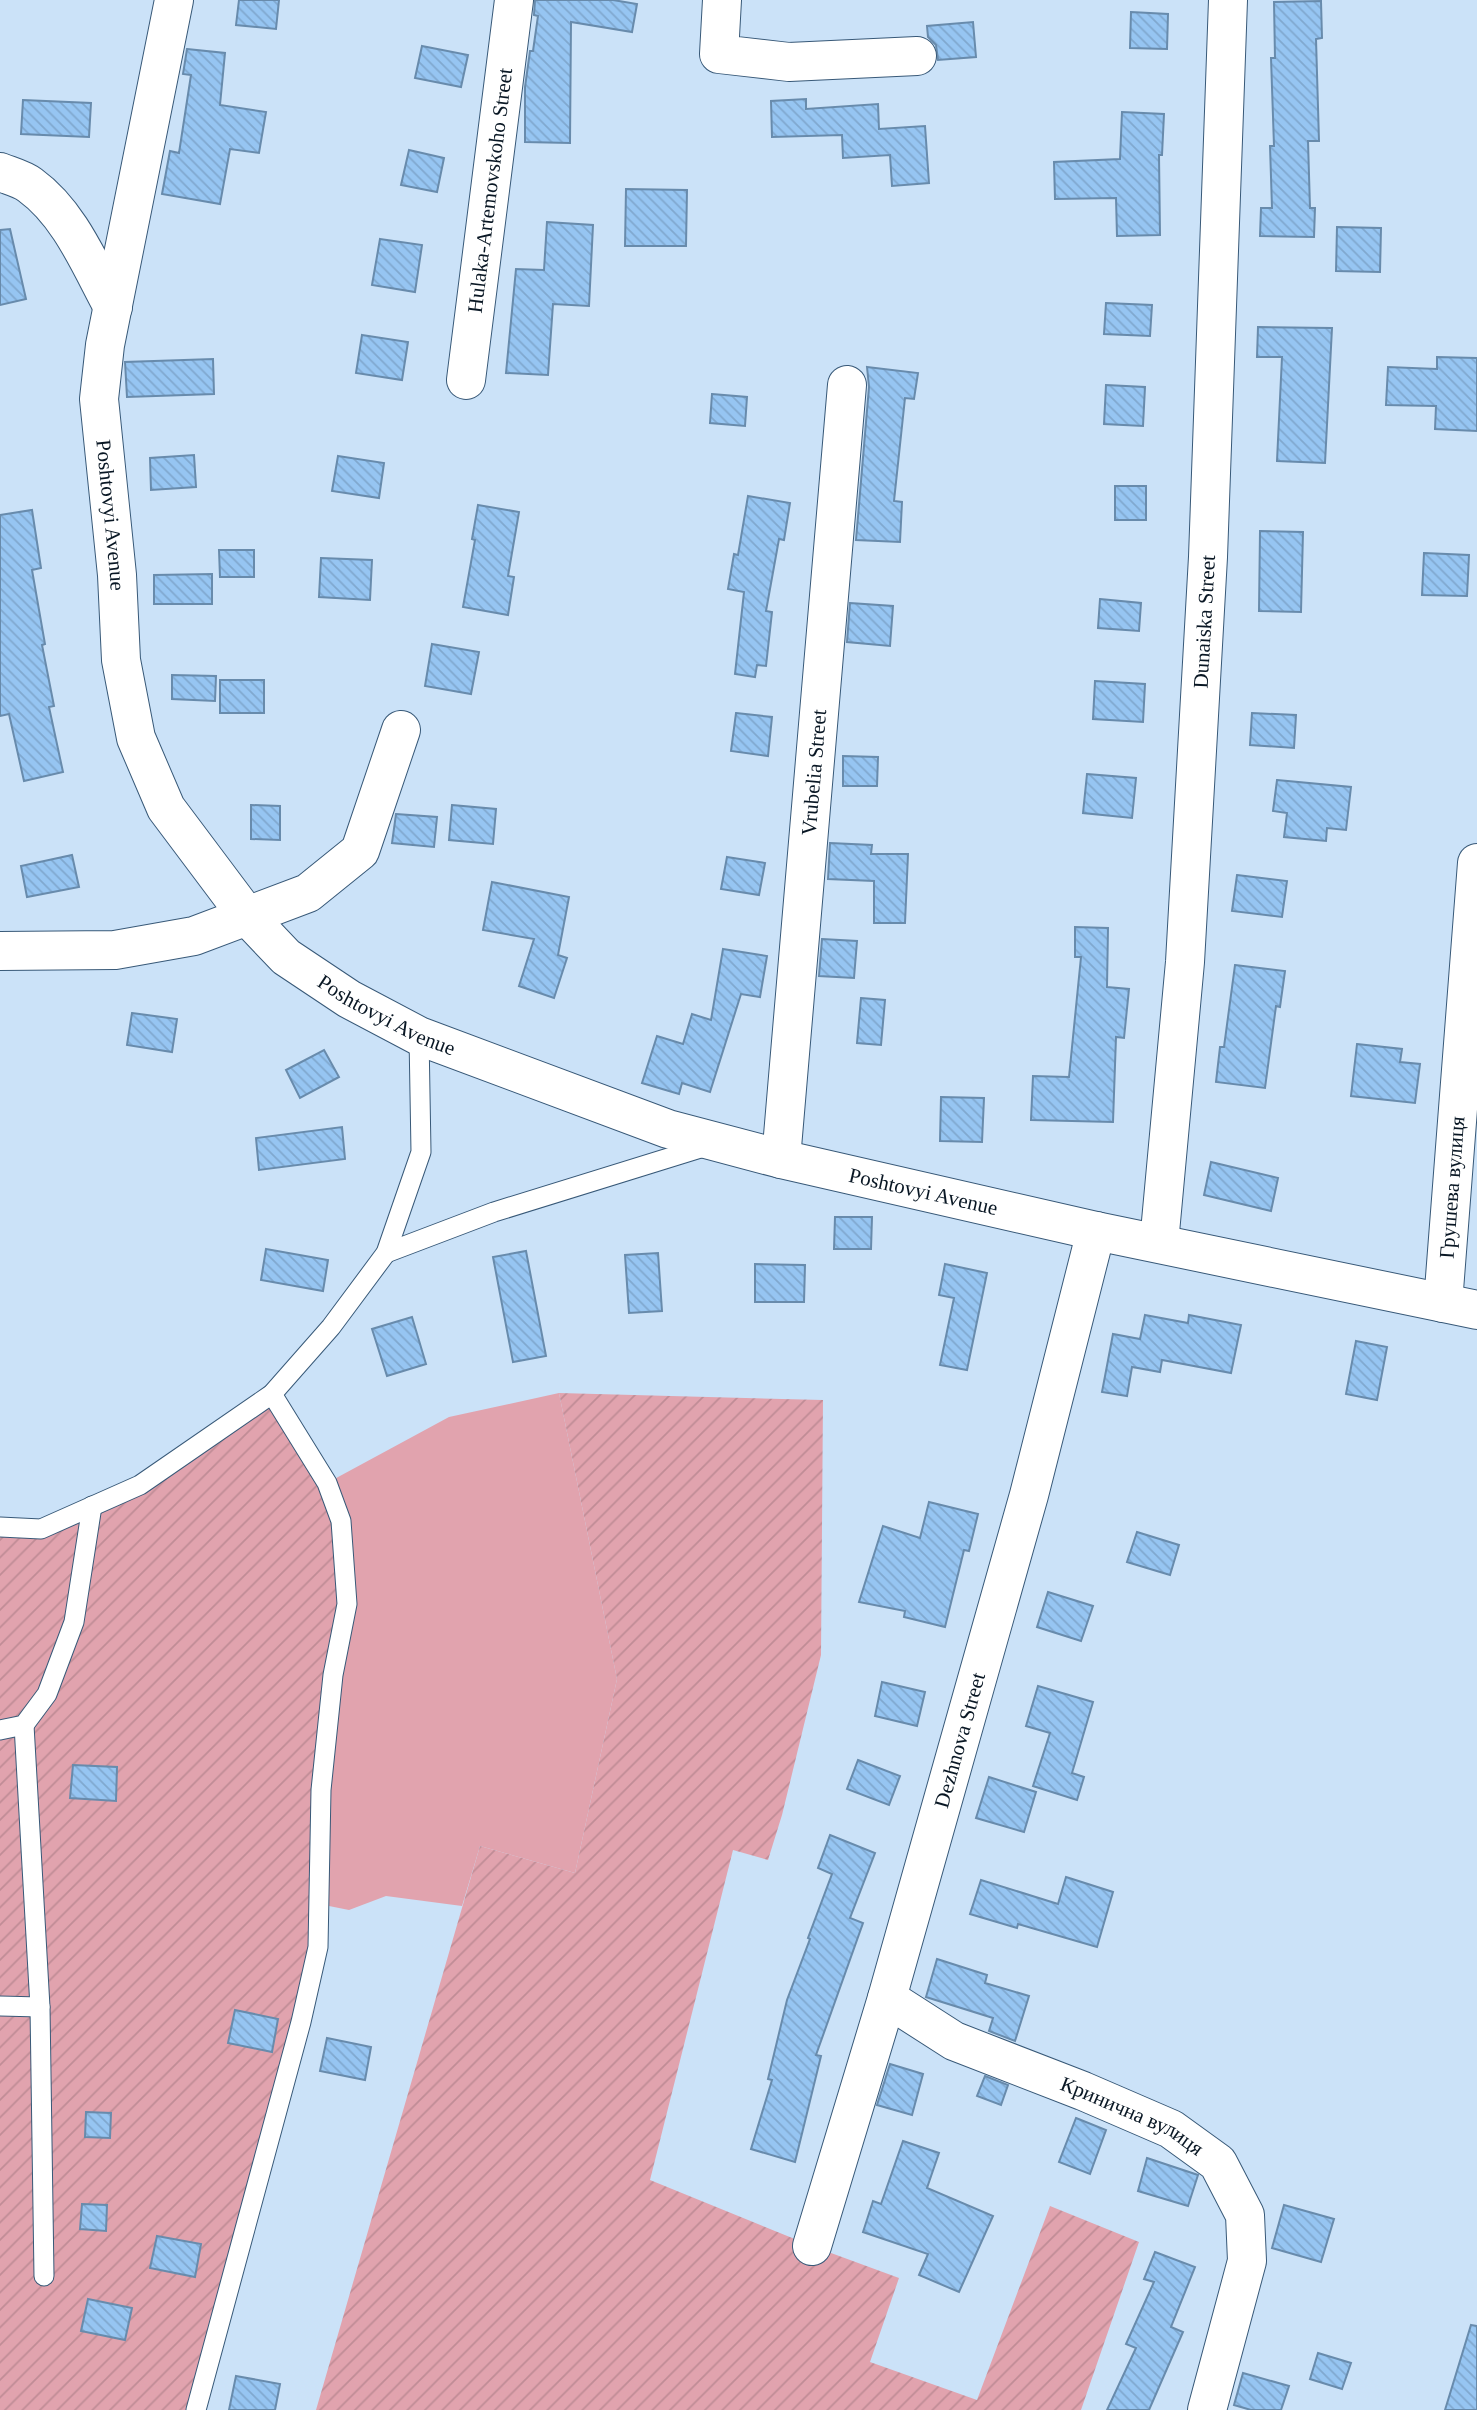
<svg xmlns="http://www.w3.org/2000/svg" width="1477" height="2410" font-family="Georgia,serif">
  <style>
    .green { fill: #e1a3ae }
    .garden { fill: url(#garden-furrows) }
    .building { fill: url(#building-back-hatch); stroke: #688bac; stroke-width: 2 }
    .lines { fill: none; stroke-linecap: round; stroke-linejoin: round }
    .service-casing { stroke: #385978; stroke-width: 21 }
    .minor-casing { stroke: #385978; stroke-width: 40 }
    .service { stroke: #fff; stroke-width: 19 }
    .minor { stroke: #fff; stroke-width: 38 }
    .labels { text-anchor: middle; dominant-baseline: central; stroke-width: 6; stroke-linejoin: round; paint-order: stroke }
    .street-label { font-size: 21px; fill: #091724; stroke: #dfeefd }
  </style>
  <defs>
    <pattern id="garden-furrows" width="10" height="10" patternUnits="userSpaceOnUse" patternTransform="scale(1.75)"><rect width="10" height="10" fill="#e1a3ae"/><path d="M-1 1l2-2M0 10L10 0M9 11l2-2" fill="none" stroke="#c08c96"/></pattern>
    <pattern id="building-back-hatch" width="6" height="6" patternUnits="userSpaceOnUse" patternTransform="scale(1.75)"><rect width="6" height="6" fill="#96c5f2"/><path d="M-1 5l2 2M0 0l6 6M5-1l2 2" fill="none" stroke="#80a8cf"/></pattern>
  </defs>
  <rect width="100%" height="100%" fill="#cbe2f8"/>
  <polygon class="green" points="559,1393 617,1679 575,1873 480,1846 462,1906 386,1896 349,1910 319,1904 327,1483 449,1417"/>
  <g class="garden">
    <polygon points="559,1393 823,1400 821,1655 782,1815 768,1860 733,1850 650,2180 812,2246 899,2278 870,2362 977,2400 1050,2206 1139,2242 1081,2410 316,2410 480,1846 575,1873 617,1679"/>
    <polygon points="272,1394 327,1483 347,1604 333,1675 318,1947 193,2410 0,2410 0,1527 41,1529 140,1485"/>
  </g>
  <g class="building">
    <polygon points="239,0 279,0 276,29 236,25"/>
    <polygon points="535,0 613,0 637,4 632,32 571,22 570,143 525,142 525,87 530,51 533,51 538,16 534,15"/>
    <polygon points="1321,1 1322,38 1316,39 1319,141 1308,141 1310,208 1315,208 1314,237 1260,236 1261,208 1272,208 1270,146 1274,146 1271,58 1275,58 1274,2"/>
    <polygon points="1131,12 1168,14 1167,49 1130,48"/>
    <polygon points="973,22 976,57 938,60 936,45 928,37 927,26"/>
    <polygon points="422,46 468,55 461,87 415,78"/>
    <polygon points="187,49 225,53 220,105 266,112 259,153 230,149 220,204 162,194 170,151 179,153 191,75 183,74"/>
    <polygon points="806,99 806,109 878,104 879,129 925,126 929,183 892,186 890,155 843,158 842,135 772,137 771,101"/>
    <polygon points="23,100 91,103 89,137 21,134"/>
    <polygon points="1122,112 1164,114 1162,155 1159,155 1160,235 1117,236 1116,198 1055,199 1054,162 1120,159"/>
    <polygon points="409,150 444,158 437,192 401,185"/>
    <polygon points="626,189 687,190 686,246 625,246"/>
    <polygon points="547,222 593,225 589,306 553,304 548,375 506,373 516,269 544,270"/>
    <polygon points="1337,227 1381,228 1380,272 1336,271"/>
    <polygon points="10,229 26,299 0,305 0,230"/>
    <polygon points="380,239 422,245 415,292 372,285"/>
    <polygon points="1106,303 1152,305 1150,336 1104,334"/>
    <polygon points="1258,327 1332,328 1325,463 1277,461 1282,357 1257,357"/>
    <polygon points="362,335 408,342 402,380 356,373"/>
    <polygon points="1437,357 1477,358 1477,431 1435,429 1436,406 1386,405 1388,367 1437,369"/>
    <polygon points="213,359 214,394 127,397 125,362"/>
    <polygon points="867,367 918,373 914,399 905,398 894,501 902,502 900,542 856,540 869,387"/>
    <polygon points="1106,385 1145,387 1143,426 1104,424"/>
    <polygon points="712,394 747,397 745,426 710,423"/>
    <polygon points="194,455 196,487 151,490 150,458"/>
    <polygon points="338,456 384,463 379,498 332,491"/>
    <rect x="1115" y="486" width="31" height="34"/>
    <polygon points="748,496 790,503 784,540 779,539 766,611 772,612 766,666 757,665 755,677 735,674 744,592 728,589 734,554 738,555"/>
    <polygon points="478,505 519,512 508,576 514,577 508,615 463,607 475,540 472,539"/>
    <polygon points="32,510 41,568 32,570 45,644 42,645 54,706 49,707 63,772 24,781 9,714 0,716 0,515"/>
    <polygon points="1260,531 1303,532 1301,612 1259,611"/>
    <polygon points="219,550 254,550 254,577 220,577"/>
    <polygon points="1424,553 1469,555 1467,596 1422,595"/>
    <polygon points="321,558 372,560 370,600 319,597"/>
    <polygon points="212,574 212,604 154,604 154,575"/>
    <polygon points="1100,599 1141,603 1139,631 1098,628"/>
    <polygon points="850,603 893,606 890,646 847,642"/>
    <polygon points="432,644 479,652 471,694 425,686"/>
    <polygon points="172,675 216,676 215,701 172,699"/>
    <rect x="220" y="680" width="44" height="33"/>
    <polygon points="1095,681 1145,684 1143,722 1093,719"/>
    <polygon points="736,713 772,717 768,756 731,751"/>
    <polygon points="1252,713 1296,715 1294,748 1250,745"/>
    <polygon points="843,756 878,757 877,786 843,786"/>
    <polygon points="1087,774 1136,778 1132,818 1083,813"/>
    <polygon points="1277,780 1351,787 1346,830 1327,828 1326,841 1284,837 1287,813 1273,811"/>
    <polygon points="251,805 280,806 280,840 251,839"/>
    <polygon points="452,805 496,809 493,844 449,840"/>
    <polygon points="396,814 437,817 434,847 392,843"/>
    <polygon points="830,843 872,845 871,854 908,854 905,923 874,923 874,881 828,879"/>
    <polygon points="72,855 79,887 27,897 21,866"/>
    <polygon points="727,857 765,863 759,895 721,889"/>
    <polygon points="1237,875 1287,881 1282,917 1232,911"/>
    <polygon points="492,882 569,897 558,955 567,958 554,998 519,986 534,939 483,930"/>
    <polygon points="1075,927 1108,928 1107,987 1129,989 1124,1038 1116,1037 1113,1122 1031,1120 1033,1076 1069,1077 1081,957 1075,957"/>
    <polygon points="822,939 857,941 854,978 819,976"/>
    <polygon points="723,949 767,956 760,997 741,994 710,1092 682,1083 679,1094 642,1083 657,1036 683,1044 692,1014 711,1020"/>
    <polygon points="1235,965 1285,971 1280,1007 1276,1006 1265,1088 1216,1082 1220,1047 1224,1047"/>
    <polygon points="861,998 885,1000 881,1045 857,1043"/>
    <polygon points="132,1013 177,1019 172,1052 127,1045"/>
    <polygon points="1357,1044 1402,1049 1400,1062 1420,1064 1415,1103 1351,1096"/>
    <polygon points="324,1050 339,1077 300,1098 286,1070"/>
    <polygon points="941,1097 984,1098 982,1142 940,1141"/>
    <polygon points="342,1127 345,1159 259,1170 256,1138"/>
    <polygon points="1211,1162 1278,1178 1271,1211 1204,1195"/>
    <polygon points="835,1217 872,1217 871,1249 834,1249"/>
    <polygon points="266,1249 328,1260 323,1291 261,1280"/>
    <polygon points="526,1251 546,1356 513,1362 493,1257"/>
    <polygon points="658,1253 662,1311 629,1313 625,1255"/>
    <polygon points="755,1264 805,1265 804,1302 755,1302"/>
    <polygon points="945,1264 987,1273 967,1370 940,1365 954,1298 939,1295"/>
    <polygon points="1145,1315 1188,1323 1189,1315 1241,1325 1231,1373 1162,1360 1160,1372 1132,1367 1127,1396 1102,1392 1113,1334 1140,1339"/>
    <polygon points="412,1317 426,1364 387,1376 372,1329"/>
    <polygon points="1356,1341 1387,1347 1377,1400 1346,1394"/>
    <polygon points="929,1502 978,1514 969,1551 964,1550 945,1627 904,1617 905,1611 859,1602 883,1526 920,1538"/>
    <polygon points="1137,1532 1179,1545 1170,1575 1127,1562"/>
    <polygon points="1048,1592 1093,1606 1081,1641 1037,1627"/>
    <polygon points="882,1682 925,1692 917,1726 875,1716"/>
    <polygon points="1038,1686 1093,1702 1072,1773 1084,1777 1077,1800 1033,1786 1050,1733 1026,1726"/>
    <polygon points="858,1760 900,1776 889,1805 847,1789"/>
    <polygon points="73,1765 117,1767 116,1801 70,1798"/>
    <polygon points="989,1777 1036,1792 1024,1832 976,1818"/>
    <polygon points="830,1835 875,1853 850,1918 863,1923 816,2055 821,2056 795,2162 751,2149 772,2080 768,2079 787,2000 810,1939 808,1938 832,1874 818,1868"/>
    <polygon points="1066,1877 1113,1892 1097,1947 1018,1924 1017,1928 970,1914 981,1880 1058,1904"/>
    <polygon points="937,1959 987,1975 985,1983 1029,1996 1015,2041 989,2031 993,2018 926,1997"/>
    <polygon points="235,2010 278,2019 272,2052 228,2043"/>
    <polygon points="327,2038 371,2047 365,2080 320,2071"/>
    <polygon points="890,2064 923,2074 912,2115 877,2105"/>
    <polygon points="985,2076 1008,2085 1001,2105 977,2096"/>
    <polygon points="86,2112 111,2113 110,2138 85,2137"/>
    <polygon points="1076,2118 1106,2130 1090,2174 1059,2162"/>
    <polygon points="903,2141 939,2153 927,2188 993,2216 959,2292 919,2275 928,2254 863,2232 873,2201 881,2204"/>
    <polygon points="1147,2158 1198,2175 1188,2206 1138,2191"/>
    <polygon points="82,2204 107,2205 106,2231 80,2229"/>
    <polygon points="1284,2205 1334,2219 1321,2262 1272,2248"/>
    <polygon points="157,2236 201,2244 195,2277 150,2268"/>
    <polygon points="1155,2252 1195,2267 1171,2327 1183,2332 1149,2410 1107,2410 1136,2348 1126,2344 1154,2282 1144,2279"/>
    <polygon points="88,2299 132,2308 125,2340 81,2331"/>
    <polygon points="1471,2325 1477,2326 1477,2410 1445,2410"/>
    <polygon points="1318,2353 1351,2363 1342,2389 1310,2379"/>
    <polygon points="1243,2373 1289,2386 1281,2410 1251,2410 1234,2405"/>
    <polygon points="236,2376 280,2384 275,2410 229,2410"/>
  </g>
  <g class="lines">
    <g class="service-casing">
      <g id="service">
        <polyline points="386,1253 494,1212 707,1146"/>
        <polyline points="0,1527 41,1529 140,1485 272,1394 331,1327 386,1253 421,1152 419,1036"/>
        <polyline points="24,1725 40,2007 44,2276"/>
        <polyline points="0,1730 24,1725 47,1694 74,1622 92,1506"/>
        <polyline points="0,2006 40,2007"/>
        <polyline points="196,2410 301,2022 318,1947 321,1790 333,1675 347,1604 341,1521 327,1483 272,1394"/>
      </g>
    </g>
    <g class="minor-casing">
      <g id="minor">
        <path id="s1" d="M 174,0 L 105,345 L 99,399 L 117,575 L 121,660 L 136,738 L 166,808 L 247,916 L 286,957 L 349,999 L 419,1036 L 668,1129 L 781,1159 L 1096,1231 L 1477,1310"/>
        <polyline points="722,0 719,54 789,62 917,56"/>
        <path d="M 0,172 C 10,176 22,179 30,185 C 70,214 90,265 113,307"/>
        <path id="s2" d="M 466,380 L 514,0"/>
        <polyline points="0,951 115,950 194,936 308,893 360,851 401,730"/>
        <path id="s3" d="M 781,1159 L 847,385"/>
        <path id="s4" d="M 1159,1243 L 1185,962 L 1208,557 L 1228,0"/>
        <path id="s5" d="M 1443,1303 L 1477,863"/>
        <path id="s6" d="M 887,1998 L 954,2041 L 1083,2091 L 1171,2129 L 1218,2163 L 1245,2215 L 1247,2261 L 1207,2410"/>
        <path id="s7" d="M 812,2246 L 887,1998 L 1029,1495 L 1096,1231"/>
      </g>
    </g>
    <use href="#service" class="service"/>
    <use href="#minor" class="minor"/>
  </g>
  <g class="labels">
    <g class="street-label">
      <text stroke="none"><textPath href="#s2" startOffset="191">Hulaka-Artemovskoho Street</textPath></text>
      <text stroke="none"><textPath href="#s1" startOffset="523">Poshtovyi Avenue</textPath></text>
      <text stroke="none"><textPath href="#s4" startOffset="623">Dunaiska Street</textPath></text>
      <text stroke="none"><textPath href="#s3" startOffset="388">Vrubelia Street</textPath></text>
      <text stroke="none"><textPath href="#s1" startOffset="1132">Poshtovyi Avenue</textPath></text>
      <text stroke="none"><textPath href="#s5" startOffset="116">Грушева вулиця</textPath></text>
      <text stroke="none"><textPath href="#s1" startOffset="1699">Poshtovyi Avenue</textPath></text>
      <text stroke="none"><textPath href="#s7" startOffset="527">Dezhnova Street</textPath></text>
      <text stroke="none"><textPath href="#s6" startOffset="273">Кринична вулиця</textPath></text>
    </g>
  </g>
</svg>
